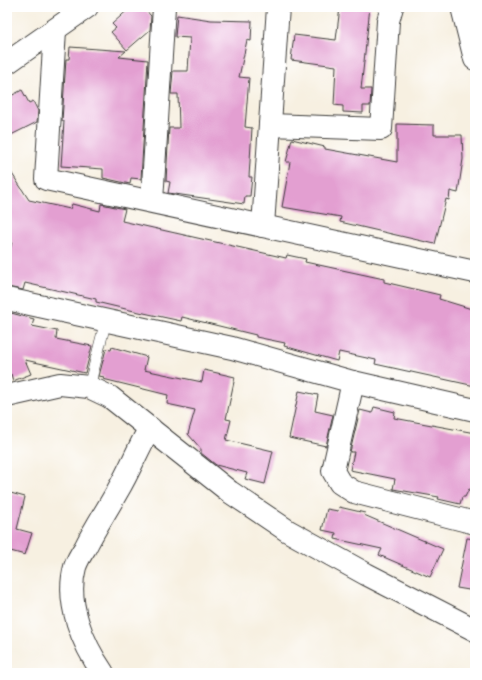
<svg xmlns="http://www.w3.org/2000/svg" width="482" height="680" font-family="Itim,sans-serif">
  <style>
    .building { fill: #e39fd1 }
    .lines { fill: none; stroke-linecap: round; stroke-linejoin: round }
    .lane-casing { stroke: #3d3c3a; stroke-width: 12 }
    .street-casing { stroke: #3d3c3a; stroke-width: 24 }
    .lane { stroke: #fff; stroke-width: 11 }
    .street { stroke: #fff; stroke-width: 22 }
  </style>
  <rect width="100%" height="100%" fill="#fff"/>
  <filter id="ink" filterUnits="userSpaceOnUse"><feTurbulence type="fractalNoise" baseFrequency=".025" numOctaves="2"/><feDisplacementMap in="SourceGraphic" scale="8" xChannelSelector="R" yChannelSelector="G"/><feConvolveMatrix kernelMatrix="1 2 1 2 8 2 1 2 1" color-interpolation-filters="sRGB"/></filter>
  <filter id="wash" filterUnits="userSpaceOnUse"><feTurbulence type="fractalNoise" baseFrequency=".012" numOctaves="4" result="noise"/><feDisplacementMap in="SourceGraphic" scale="16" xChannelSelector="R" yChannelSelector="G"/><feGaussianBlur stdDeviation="0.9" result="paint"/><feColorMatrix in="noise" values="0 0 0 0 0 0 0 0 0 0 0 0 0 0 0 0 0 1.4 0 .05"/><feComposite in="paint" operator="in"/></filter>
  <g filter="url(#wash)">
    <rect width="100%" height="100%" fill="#f7f0e1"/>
    <g id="blocks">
      <g class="building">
        <polygon points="131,7 143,7 151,16 150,30 127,50 111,32 116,28 112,24"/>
        <polygon points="340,7 370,7 361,89 371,89 370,106 363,106 363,113 343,112 343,106 334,105 336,66 291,60 294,35 336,40"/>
        <polygon points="177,15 211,20 252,21 251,41 247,40 239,77 249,78 245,127 252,128 249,177 252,177 250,196 245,196 244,204 168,193 170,182 166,181 169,128 179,128 178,94 171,94 173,71 188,71 190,38 175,37"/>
        <polygon points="70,47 126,51 119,57 148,60 141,179 131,178 130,184 103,178 103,169 61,166 64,121 62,121 66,59 69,59"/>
        <polygon points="22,90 29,103 33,101 38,111 37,122 7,137 7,98"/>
        <polygon points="397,124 434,125 434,135 462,135 463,159 458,193 450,191 449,200 446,199 435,244 340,222 341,217 282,207 290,162 286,162 292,139 325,147 325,149 397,162"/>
        <polygon points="7,166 29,200 70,209 72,204 100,211 101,204 125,209 122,221 286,258 287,255 306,259 305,262 384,279 384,282 440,295 439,299 475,310 475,386 375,364 376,360 339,352 337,361 284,346 285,343 256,337 256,335 182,317 181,321 130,310 96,302 96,299 25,283 23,290 7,287 7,262 12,242 7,240"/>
        <polygon points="7,312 34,319 32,326 57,331 56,339 92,346 85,373 25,360 31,374 13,381 11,374 7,376"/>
        <polygon points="112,347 147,357 144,370 202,382 204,370 235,377 226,419 231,420 226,440 273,451 265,484 245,479 247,473 216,465 201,453 201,449 188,434 195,410 167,404 168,395 103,379 104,377 99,376 106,349 111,350"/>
        <polygon points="299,391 318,395 315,411 333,415 326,446 289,438"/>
        <polygon points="374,407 395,412 394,418 475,433 475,491 469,489 465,497 462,497 460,504 438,499 439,497 393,489 395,479 350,470 354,452 350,452 360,410 372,413"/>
        <polygon points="7,492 25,497 17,529 32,533 25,555 7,550"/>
        <polygon points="339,507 365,513 364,515 443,549 430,577 379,555 382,549 335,539 336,533 322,530 327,509 338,511"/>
        <polygon points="467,538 475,539 475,591 457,588"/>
      </g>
    </g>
  </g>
  <g filter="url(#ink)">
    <use href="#blocks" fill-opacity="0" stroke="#3d3c3a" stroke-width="1"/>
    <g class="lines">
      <g class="lane-casing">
        <polyline id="lane" points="89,387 106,320"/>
      </g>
      <g class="street-casing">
        <g id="street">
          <polyline points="462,7 475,59"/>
          <polyline points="55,30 46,179 475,272"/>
          <polyline points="7,63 87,7"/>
          <polyline points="270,125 381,129 388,21 392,7"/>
          <polyline points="152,201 164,7"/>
          <polyline points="263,226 278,7"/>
          <polyline points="7,299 232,348 353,382 475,410"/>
          <polyline points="353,382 333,471 340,483 354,492 475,523"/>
          <polyline points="7,396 60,384 89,387 110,397 230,492 288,531 366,574 475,630"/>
          <path d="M 103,673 C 83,644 65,603 75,567 C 77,561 81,554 85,548 C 95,528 107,510 118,490 C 130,470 138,448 150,428"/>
        </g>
      </g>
      <use href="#lane" class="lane"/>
      <use href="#street" class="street"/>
    </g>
  </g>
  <rect width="482" height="680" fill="none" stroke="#fff" stroke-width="24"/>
</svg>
